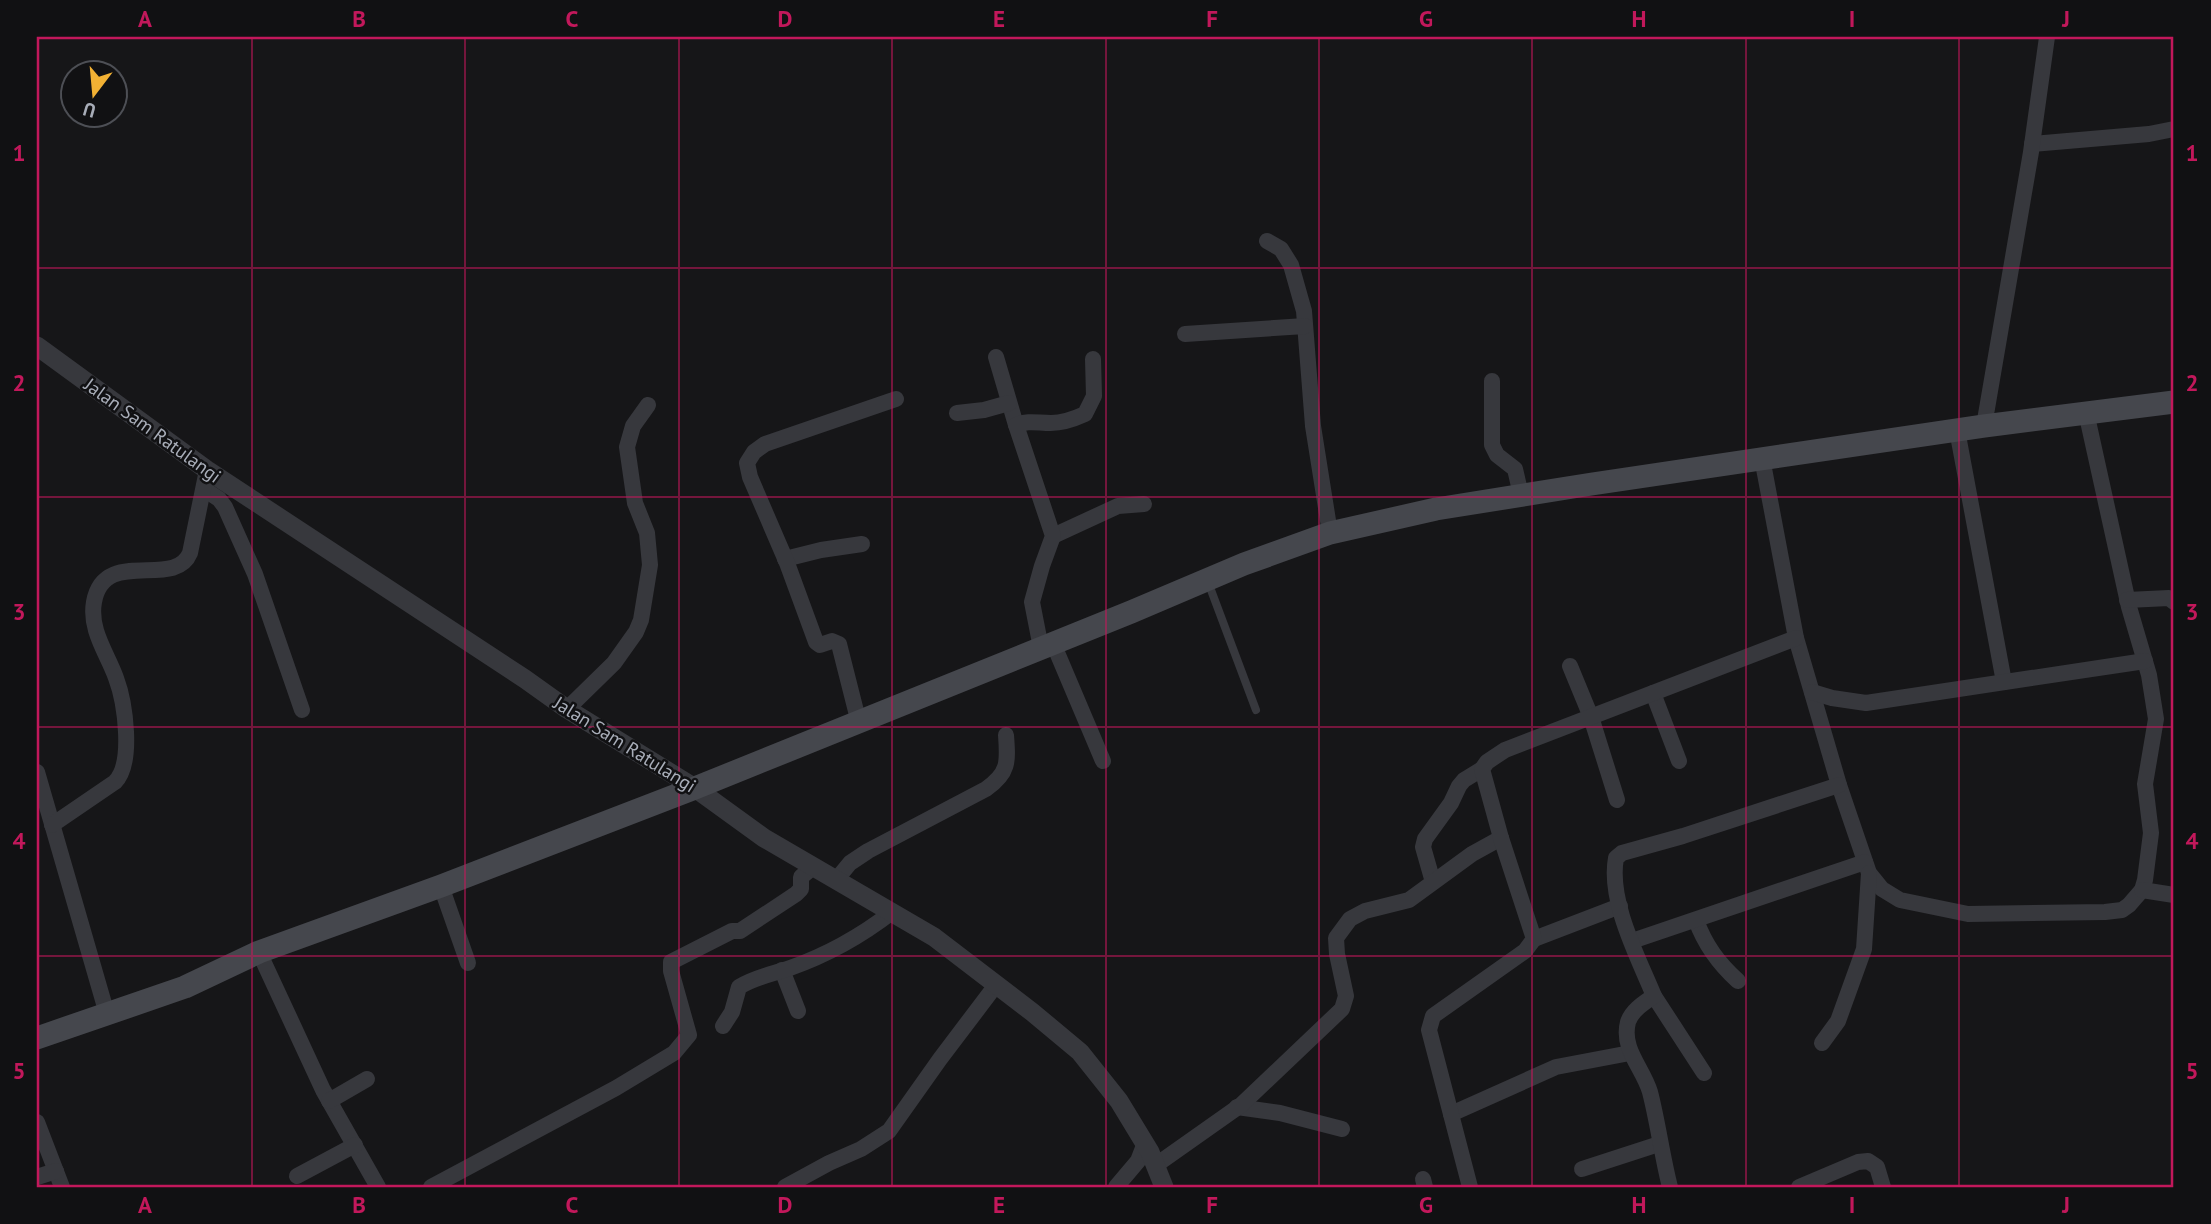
<svg xmlns="http://www.w3.org/2000/svg" width="2211" height="1224" font-family="'PT Sans',sans-serif">
  <style>
    .lines { fill: none; stroke-linecap: round; stroke-linejoin: round }
    .service { stroke: #37383d; stroke-width: 8 }
    .minor { stroke: #37383d; stroke-width: 16 }
    .tertiary { stroke: #37383d; stroke-width: 19 }
    .secondary { stroke: #45474d; stroke-width: 23 }
    .grid { fill: none; stroke: #c2185b; stroke-width: 2; stroke-opacity: 0.55 }
    .labels { text-anchor: middle; dominant-baseline: central; stroke-width: 5; stroke-linejoin: round; paint-order: stroke }
    .street-label { font-size: 19px; fill: #a8adb8; stroke: #111113 }
    .neatline { fill: none; stroke: #c2185b; stroke-width: 2.5 }
    .grid-label { font-size: 23px; text-anchor: middle; font-weight: bold; fill: #c2185b }
  </style>
  <rect width="100%" height="100%" fill="#161618"/>
  <g class="lines">
    <polyline class="service" points="1208,582 1256,710"/>
    <g class="minor">
      <polyline points="2032,144 2149,134 2174,129"/>
      <polyline points="1267,241 1281,249 1291,265 1304,311 1313,426 1330,533"/>
      <polyline points="1185,334 1305,326"/>
      <polyline points="996,357 1016,425"/>
      <polyline points="1492,381 1492,445 1497,455 1515,469 1521,495"/>
      <polyline points="957,413 984,410 1009,403"/>
      <polyline points="1984,426 2031,152 2047,37"/>
      <polyline points="1957,430 2004,682"/>
      <polyline points="1762,458 1796,638 1839,785 1869,873 1882,889 1900,900 1968,914 2105,912 2122,910 2129,905 2142,890 2145,880 2151,833 2145,784 2156,719 2149,675 2129,607 2086,412"/>
      <polyline points="204,489 219,499 225,507 255,574 302,710"/>
      <polyline points="1053,536 1118,506 1144,504"/>
      <polyline points="785,559 821,550 862,544"/>
      <polyline points="2127,600 2169,598 2174,602"/>
      <polyline points="1053,643 1103,761"/>
      <path d="M 1041,648 L 1032,602 L 1042,566 L 1053,536 L 1016,425 C 1029,420 1037,423 1051,423 C 1063,423 1074,419 1085,414 L 1094,396 L 1093,359"/>
      <polyline points="1570,666 1591,717 1617,800"/>
      <polyline points="1812,692 1832,698 1866,703 2145,661"/>
      <polyline points="1653,693 1679,761"/>
      <polyline points="567,709 614,663 636,632 641,620 650,565 647,533 635,503 627,447 633,426 648,405"/>
      <polyline points="859,723 839,644 832,641 820,645 816,642 787,563 750,477 747,463 754,452 765,444 896,399"/>
      <polyline points="37,772 107,1014"/>
      <path d="M 52,825 L 115,782 C 134,763 125,702 116,678 C 107,653 89,630 94,602 C 104,546 175,590 190,553 L 207,470"/>
      <path d="M 836,880 L 850,863 L 868,851 L 986,789 C 1009,773 1008,762 1006,735"/>
      <polyline points="1433,882 1423,847 1425,839 1451,803 1459,786 1464,780 1482,769"/>
      <polyline points="441,886 468,963"/>
      <polyline points="2142,890 2174,895"/>
      <path d="M 1696,920 C 1705,945 1718,963 1738,981"/>
      <polyline points="1534,939 1620,906"/>
      <polyline points="1632,941 1865,862"/>
      <polyline points="259,952 323,1090 378,1187"/>
      <polyline points="782,970 798,1011"/>
      <polyline points="1654,996 1704,1073"/>
      <path d="M 723,1026 L 732,1012 L 739,987 C 755,977 773,974 790,968 C 827,955 861,936 892,912"/>
      <polyline points="1822,1043 1838,1021 1864,949 1869,873"/>
      <polyline points="329,1101 367,1079"/>
      <polyline points="1237,1107 1280,1113 1342,1129"/>
      <polyline points="1451,1114 1556,1067 1630,1053"/>
      <polyline points="37,1122 62,1187"/>
      <polyline points="1156,1165 1241,1105 1342,1009 1346,996 1337,954 1336,938 1350,919 1365,911 1409,900 1472,854 1501,838"/>
      <polyline points="1582,1169 1659,1144"/>
      <polyline points="297,1176 355,1145"/>
      <polyline points="37,1177 56,1171"/>
      <polyline points="1423,1179 1425,1187"/>
      <polyline points="431,1187 616,1088 674,1053 689,1035 671,971 671,962 732,931 740,931 796,894 801,889 801,877 813,867"/>
      <polyline points="785,1187 829,1163 861,1149 889,1131 940,1059 996,985"/>
      <polyline points="1116,1187 1138,1161 1145,1143"/>
      <polyline points="1470,1187 1429,1030 1433,1016 1525,951 1534,939 1501,838 1482,769 1487,762 1505,750 1796,638"/>
      <path d="M 1670,1187 C 1662,1156 1658,1123 1650,1092 C 1643,1068 1621,1049 1628,1022 C 1632,1010 1644,1003 1654,996 C 1638,957 1608,901 1616,858 L 1622,853 L 1683,836 L 1839,785"/>
      <polyline points="1799,1187 1858,1162 1868,1161 1877,1167 1883,1187"/>
    </g>
    <polyline class="tertiary" points="37,346 207,470 525,679 567,709 695,788 764,838 934,937 1032,1012 1080,1052 1119,1101 1150,1152 1164,1187"/>
    <polyline class="secondary" points="37,1038 185,987 259,952 441,886 695,788 1131,612 1244,564 1330,533 1436,509 1592,484 1984,426 2174,402"/>
  </g>
  <path class="grid" d="M 252,37 L 252,1187M 465,37 L 465,1187M 679,37 L 679,1187M 892,37 L 892,1187M 1106,37 L 1106,1187M 1319,37 L 1319,1187M 1532,37 L 1532,1187M 1746,37 L 1746,1187M 1959,37 L 1959,1187M 37,268 L 2174,268M 37,497 L 2174,497M 37,727 L 2174,727M 37,956 L 2174,956"/>
  <g class="labels">
    <g class="street-label">
      <text transform="translate(153 430) rotate(36)">Jalan Sam Ratulangi</text>
      <text transform="translate(625 744) rotate(32)">Jalan Sam Ratulangi</text>
    </g>
  </g>
  <rect width="2211" height="1224" fill="none" stroke="#111113" stroke-width="77"/>
  <g transform="translate(94 94) rotate(196)"><circle r="33" fill="#111113" stroke="#4d4f55" stroke-width="2"/>
  <path d="M0-5L12 26L0 18L-12 26Z" fill="#f2b134"/>
  <text y="-10" font-size="19" font-weight="bold" text-anchor="middle" fill="#a8adb8">U</text>
  </g>
  <rect x="38" y="38" width="2134" height="1148" class="neatline"/>
  <g class="grid-label">
    <text x="145" y="27">A</text>
    <text x="359" y="27">B</text>
    <text x="572" y="27">C</text>
    <text x="785" y="27">D</text>
    <text x="999" y="27">E</text>
    <text x="1212" y="27">F</text>
    <text x="1426" y="27">G</text>
    <text x="1639" y="27">H</text>
    <text x="1852" y="27">I</text>
    <text x="2066" y="27">J</text>
    <text x="19" y="161">1</text>
    <text x="2192" y="161">1</text>
    <text x="19" y="391">2</text>
    <text x="2192" y="391">2</text>
    <text x="19" y="620">3</text>
    <text x="2192" y="620">3</text>
    <text x="19" y="849">4</text>
    <text x="2192" y="849">4</text>
    <text x="19" y="1079">5</text>
    <text x="2192" y="1079">5</text>
    <text x="145" y="1213">A</text>
    <text x="359" y="1213">B</text>
    <text x="572" y="1213">C</text>
    <text x="785" y="1213">D</text>
    <text x="999" y="1213">E</text>
    <text x="1212" y="1213">F</text>
    <text x="1426" y="1213">G</text>
    <text x="1639" y="1213">H</text>
    <text x="1852" y="1213">I</text>
    <text x="2066" y="1213">J</text>
  </g>
</svg>
